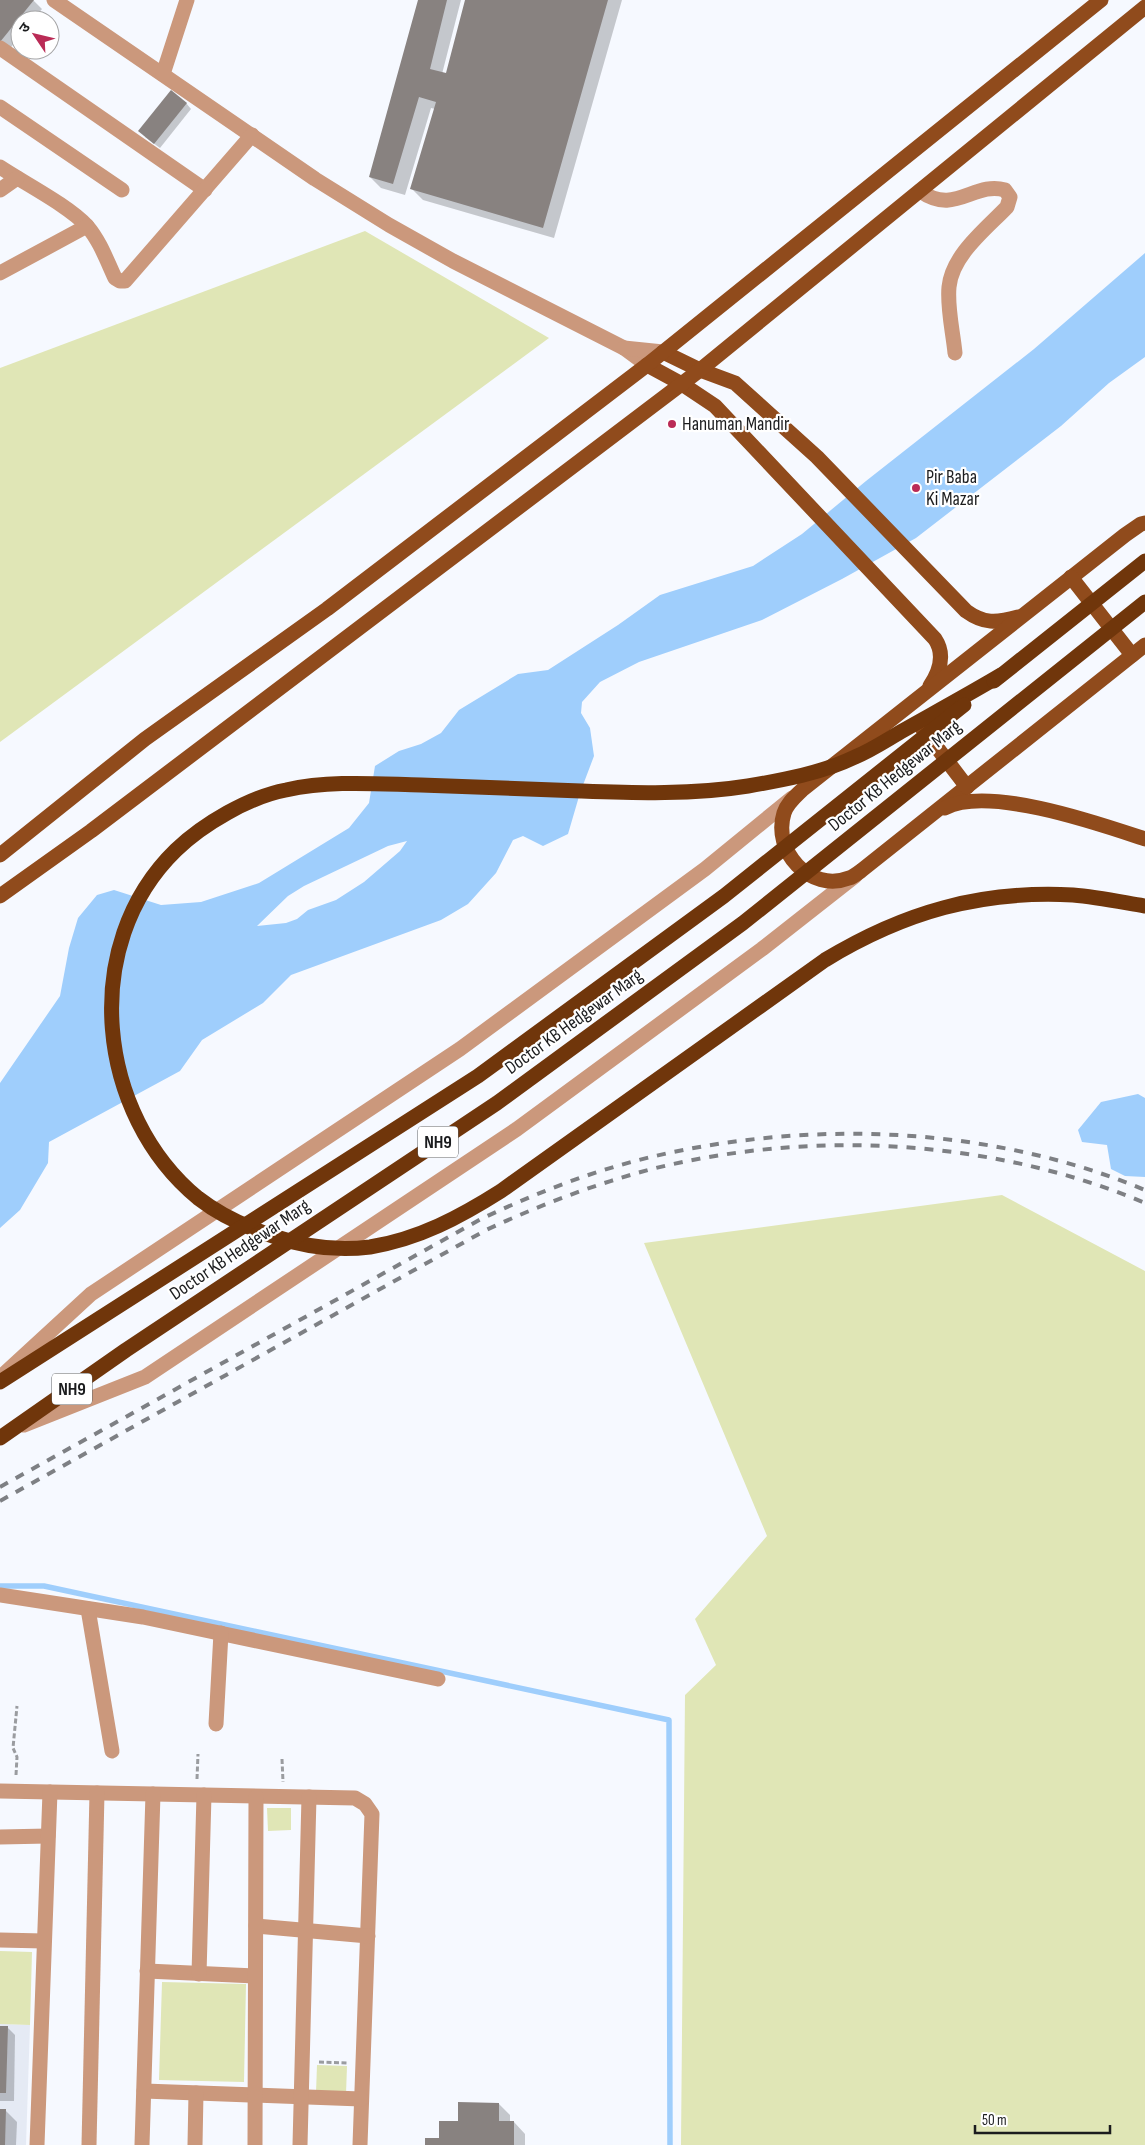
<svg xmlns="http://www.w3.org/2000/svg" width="1145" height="2145" font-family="'Sofia Sans Condensed','Noto Sans Devanagari',sans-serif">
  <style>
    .built { fill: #e5eaf4 }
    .green { fill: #e0e6b6 }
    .water { fill: #9fcefc; fill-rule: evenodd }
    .shadow { fill: #0003 }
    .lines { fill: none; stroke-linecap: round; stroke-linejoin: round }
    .stream { stroke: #9fcefc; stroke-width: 5.5 }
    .building { fill: #888280 }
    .path { stroke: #9a9ca0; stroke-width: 3; stroke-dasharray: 5 2.5; stroke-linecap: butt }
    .minor { stroke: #cb987c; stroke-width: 15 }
    .major { stroke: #904b1c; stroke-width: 15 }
    .highway { stroke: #70360b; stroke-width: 15 }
    .rail { stroke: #7e8084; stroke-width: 4; stroke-dasharray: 9 9; stroke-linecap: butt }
    .poi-dot { fill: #ba2b56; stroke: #fff; stroke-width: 2 }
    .labels { text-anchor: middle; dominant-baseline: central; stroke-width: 4.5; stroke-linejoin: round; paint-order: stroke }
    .shield { fill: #fff; stroke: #5f6062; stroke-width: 1 }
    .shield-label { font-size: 18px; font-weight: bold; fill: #1b1c1e }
    .poi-label { font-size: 19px; fill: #1b1c1e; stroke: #fff; text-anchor: start }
    .street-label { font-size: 19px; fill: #1b1c1e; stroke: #fff }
  </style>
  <rect width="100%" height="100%" fill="#f6f9ff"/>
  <polygon class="built" points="0,2024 30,2025 26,2145 0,2145"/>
  <g class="green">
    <polygon points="365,231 549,338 0,742 0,368"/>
    <polygon points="1002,1195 1145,1271 1145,2145 681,2145 685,1695 716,1665 695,1619 767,1536 644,1243"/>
    <polygon points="267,1808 291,1808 291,1830 268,1831"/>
    <polygon points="0,1951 32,1952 30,2025 0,2024"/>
    <polygon points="162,1982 246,1984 244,2082 159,2080"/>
    <polygon points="317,2065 347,2066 346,2094 316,2093"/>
  </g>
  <g class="water">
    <path d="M 1145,253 L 1145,357 L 1109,383 L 1061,426 L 916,538 L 842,579 L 762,620 L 639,662 L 600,682 L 582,702 L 581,713 L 590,728 L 594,756 L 580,793 L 568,834 L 543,846 L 523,836 L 513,840 L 496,873 L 468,904 L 441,920 L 291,975 L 263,1003 L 202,1040 L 180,1071 L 49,1142 L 48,1163 L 20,1210 L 0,1228 L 0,1083 L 60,996 L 69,948 L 78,918 L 97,895 L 114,890 L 161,905 L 201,902 L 259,883 L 349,828 L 369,803 L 375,766 L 399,751 L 421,744 L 441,733 L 459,710 L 518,674 L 548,670 L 618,625 L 660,595 L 753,566 L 802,534 L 866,481 L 1034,349 ZM 407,841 L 400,851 L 364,882 L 336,900 L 308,910 L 297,919 L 286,923 L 257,926 L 288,896 L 304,886 L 388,846 Z"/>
    <polygon points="1138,1094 1145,1098 1145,1177 1125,1176 1111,1169 1107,1145 1082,1142 1078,1130 1101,1102"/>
  </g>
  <g class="shadow">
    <polygon points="0,0 33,0 42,9 33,20 20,20 20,36 8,51 0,44"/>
    <polygon points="419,0 461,0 442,74 447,75 466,0 622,0 554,238 423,200 412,189 435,109 431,108 405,195 381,188 370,177"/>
    <polygon points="186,103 191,109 160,148 145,137"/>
    <polygon points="0,2027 7,2027 15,2035 14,2101 0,2101"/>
    <polygon points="499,2104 510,2115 510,2122 514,2122 525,2134 525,2145 426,2145 440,2139 459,2122"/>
    <polygon points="0,2110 6,2111 17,2122 16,2145 0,2145"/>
  </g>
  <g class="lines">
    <polyline class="stream" points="0,1586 44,1586 669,1720 670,2145"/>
  </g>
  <g class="building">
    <polygon points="0,0 34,0 0,42"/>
    <polygon points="418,0 447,0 430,69 446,73 465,0 608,0 543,228 410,189 436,102 419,97 393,184 369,177"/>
    <polygon points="171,90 187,103 154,144 138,131"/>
    <polygon points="0,2026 8,2026 6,2093 0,2093"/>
    <polygon points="458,2102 499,2103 499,2121 514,2121 514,2145 425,2145 425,2138 439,2138 439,2121 458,2121"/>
    <polygon points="0,2109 6,2109 5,2145 0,2145"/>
  </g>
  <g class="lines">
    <g class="path">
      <polyline points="282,1759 283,1782"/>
      <polyline points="16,1775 17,1757 13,1748 17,1706"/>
      <polyline points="197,1779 198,1754"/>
      <polyline points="319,2062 347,2063"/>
    </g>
    <g class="minor">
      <polyline points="54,0 315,179 389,225 453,261 624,348 647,365"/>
      <polyline points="0,48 205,190"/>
      <polyline points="163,74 187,0"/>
      <polyline points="0,107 122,190"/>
      <path d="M 0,167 C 24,183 69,206 87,226 C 100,241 107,261 115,278 L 120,281 L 125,281 L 252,135"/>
      <polyline points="0,190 17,178"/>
      <path d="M 920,191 C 955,216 974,181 1005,190 L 1010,197 L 1007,207 C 986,229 952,255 949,287 C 947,308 953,332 955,353"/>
      <polyline points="0,273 87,226"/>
      <polyline points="624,348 663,352"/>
      <polyline points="3,1375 91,1294 460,1049 705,869 792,798"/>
      <polyline points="24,1425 145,1377 517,1129 762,949 855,876"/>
      <polyline points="0,1595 143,1617 438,1679"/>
      <polyline points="88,1609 112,1751"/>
      <polyline points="216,1724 221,1633"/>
      <polyline points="0,1791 355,1798 365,1804 372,1814 360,2145"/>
      <polyline points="0,1837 48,1836"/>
      <polyline points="256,1926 368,1936"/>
      <polyline points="0,1940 44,1941"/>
      <polyline points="147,1971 255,1976"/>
      <polyline points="199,1974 204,1795"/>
      <polyline points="144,2091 361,2099"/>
      <polyline points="37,2145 50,1792"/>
      <polyline points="89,2145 97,1793"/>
      <polyline points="142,2145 153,1794"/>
      <polyline points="195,2145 196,2093"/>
      <polyline points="255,2145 256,1797"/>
      <polyline points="300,2145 309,1797"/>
    </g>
    <g class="major">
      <path d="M 663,352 L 700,370 L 735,383 L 817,457 L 966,611 C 984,624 996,623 1018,617"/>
      <path d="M 647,365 L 682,384 L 715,406 L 935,639 C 945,654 940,671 930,686"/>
      <path d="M 1145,523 L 1141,524 L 1125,535 L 803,789 C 796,796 787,803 784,813 C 772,851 810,893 849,878 C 853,877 858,873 862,870 L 1145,645"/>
      <polyline points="1071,577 1132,655"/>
      <polyline points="919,724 967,787"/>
      <path d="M 945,808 C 988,785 1100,824 1145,839"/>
      <polyline points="0,855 145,739 327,609 647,365 1101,0"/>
      <polyline points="0,896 91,831 700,370 1145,7"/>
    </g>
    <g class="highway">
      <path d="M 1001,675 C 969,694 936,712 904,730 C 888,739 872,750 855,757 C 822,773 783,780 748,786 C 692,795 637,793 581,791 C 528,789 475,787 421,785 C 377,784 331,780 286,790 C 249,797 203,824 176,850 C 78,945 97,1115 198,1198 C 221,1216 248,1228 276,1237 C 306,1247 339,1251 370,1247 C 419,1239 460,1217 501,1191 L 825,960 C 904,912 981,890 1073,895 C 1097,897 1121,902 1145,906"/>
      <polyline points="994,681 1145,561"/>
      <polyline points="0,1382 478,1076 724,896 964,705"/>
      <polyline points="0,1438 126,1350 497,1103 743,923 1145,602"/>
    </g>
    <g class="rail">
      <path d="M 0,1487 L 481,1219 C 536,1193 592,1171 651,1157 C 812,1119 991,1126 1145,1190"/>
      <path d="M 0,1501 L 486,1230 C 540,1205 595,1184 652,1169 C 812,1129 993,1139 1145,1203"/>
    </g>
  </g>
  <g class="poi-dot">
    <circle cx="672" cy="424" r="5"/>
    <circle cx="916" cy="488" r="5"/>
  </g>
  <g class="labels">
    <g class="shield">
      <rect x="418" y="1126.5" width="40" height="31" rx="4"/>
      <rect x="52" y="1373.5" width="40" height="31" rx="4"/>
    </g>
    <g class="shield-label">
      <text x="438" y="1142">NH9</text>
      <text x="72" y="1389">NH9</text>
    </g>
    <g class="poi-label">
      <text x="682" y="424">Hanuman Mandir</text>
      <text x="926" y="477">Pir Baba<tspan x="926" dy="22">Ki Mazar</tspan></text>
    </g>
    <g class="street-label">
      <text transform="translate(895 776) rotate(-39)">Doctor KB Hedgewar Marg</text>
      <text transform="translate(574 1022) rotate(-36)">Doctor KB Hedgewar Marg</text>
      <text transform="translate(240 1250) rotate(-34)">Doctor KB Hedgewar Marg</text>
    </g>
  </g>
  <g transform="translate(35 35) rotate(305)"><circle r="24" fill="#ffffff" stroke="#a4a4a5"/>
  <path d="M0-4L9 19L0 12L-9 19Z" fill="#ba2b56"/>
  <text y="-8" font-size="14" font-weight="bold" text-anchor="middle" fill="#1b1c1e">उ</text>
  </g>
  <path d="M975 2125v8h135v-8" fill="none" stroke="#1b1c1e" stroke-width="2.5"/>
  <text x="982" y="2125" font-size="15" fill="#1b1c1e" stroke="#ffffff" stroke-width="4" paint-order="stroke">50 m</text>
</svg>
